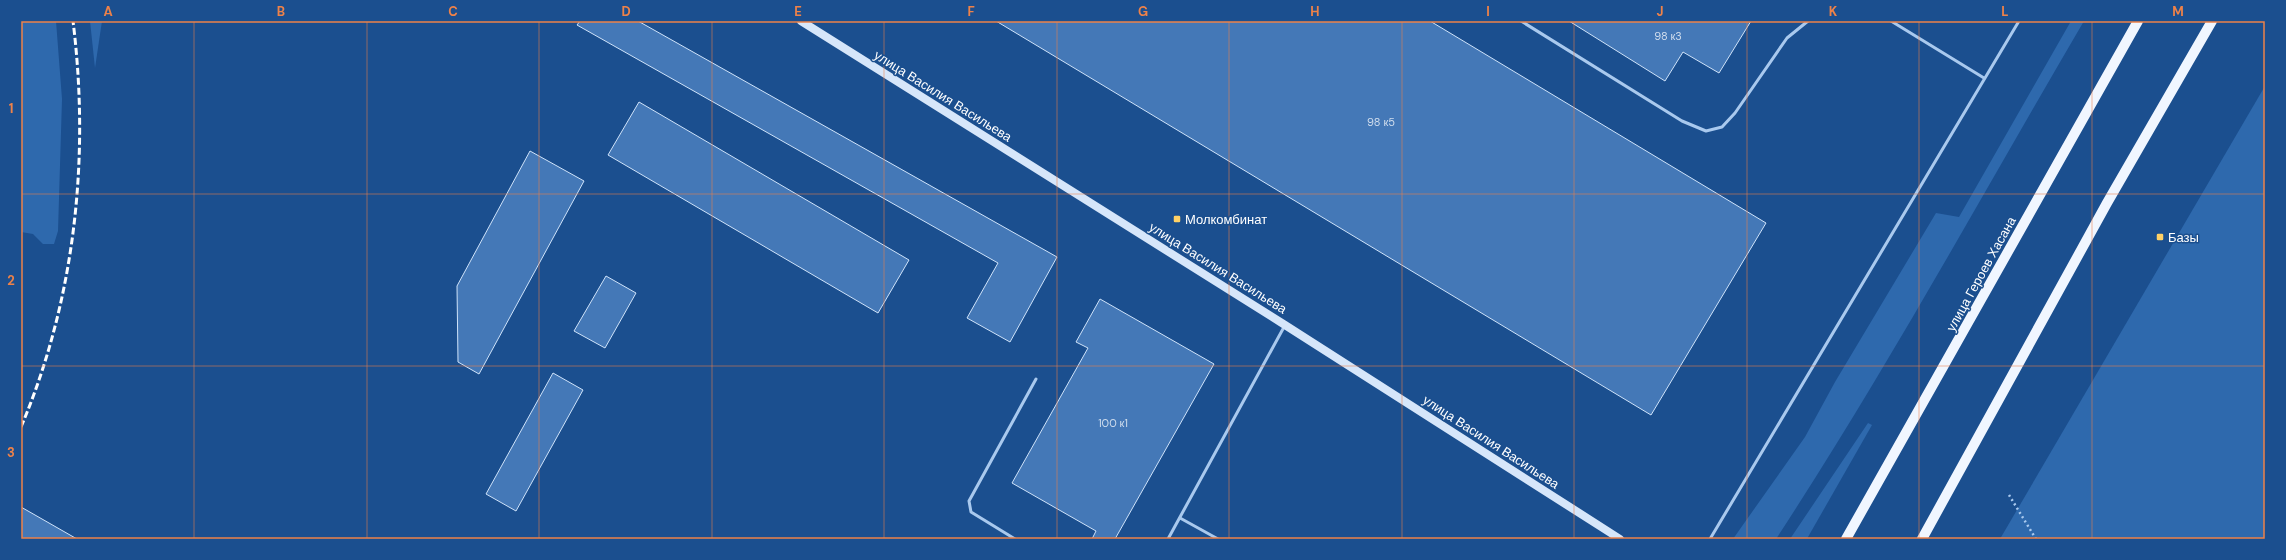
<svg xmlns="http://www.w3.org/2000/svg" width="2286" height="560" font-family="'DM Sans',sans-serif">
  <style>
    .green { fill: #2e69ad }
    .building { fill: #4478b7; stroke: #cfe3fa }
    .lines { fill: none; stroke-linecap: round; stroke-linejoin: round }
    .path { stroke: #a9c9ee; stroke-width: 2.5; stroke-dasharray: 2 3; stroke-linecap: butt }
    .lane { stroke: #a9c9ee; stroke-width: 3 }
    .secondary { stroke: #d6e6fa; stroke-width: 8 }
    .primary { stroke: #f0f6ff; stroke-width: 10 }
    .rail { stroke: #fff; stroke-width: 3; stroke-dasharray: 7 3; stroke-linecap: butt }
    .grid { fill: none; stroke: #ee8249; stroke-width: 1; stroke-opacity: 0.55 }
    .poi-dot { fill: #ffd166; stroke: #1b4f8f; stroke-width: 1.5 }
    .labels { text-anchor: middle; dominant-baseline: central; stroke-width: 3; stroke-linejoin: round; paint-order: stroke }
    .number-label { font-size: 11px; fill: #d0dded }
    .street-label { font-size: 13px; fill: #fff; stroke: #1b4f8f }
    .poi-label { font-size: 13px; fill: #fff; stroke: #1b4f8f; text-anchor: start }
    .neatline { fill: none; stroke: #ee8249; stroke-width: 1.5 }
    .grid-label { font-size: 13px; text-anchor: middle; font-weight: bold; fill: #ee8249 }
  </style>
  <rect width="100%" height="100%" fill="#1b4f8f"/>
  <g class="green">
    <polygon points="21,21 56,21 62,99 58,231 54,244 43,244 33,234 21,232"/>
    <polygon points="90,21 102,21 95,68"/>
    <path d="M 2071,21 L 2084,21 C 1982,195 1886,371 1776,539 L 1733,539 L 1805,437 L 1835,382 L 1936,213 L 1959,217 Z"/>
    <polygon points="2265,86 2265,539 2000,539"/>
    <polygon points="1868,423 1872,425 1808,537 1807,539 1790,539"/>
  </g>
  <g class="building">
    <polygon points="580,21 638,21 1057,257 1010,342 967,318 998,263 577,25"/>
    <polygon points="996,21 1430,21 1766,223 1651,415"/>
    <polygon points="1569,21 1751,21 1719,73 1683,52 1665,81"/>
    <polygon points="639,102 909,260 878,313 608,155"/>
    <polygon points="530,151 584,181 479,374 458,362 457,286"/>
    <polygon points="606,276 636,293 605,348 574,331"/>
    <polygon points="1100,299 1214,364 1115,539 1092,539 1096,531 1012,483 1088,348 1076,342"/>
    <polygon points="553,373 583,390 516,511 486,494"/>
    <polygon points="21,507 77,539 21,539"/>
  </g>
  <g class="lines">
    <polyline class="path" points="2009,495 2036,539"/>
    <g class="lane">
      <polyline points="1521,21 1682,121 1706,131 1722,127 1735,113 1787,38 1808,21"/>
      <polyline points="1891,21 1984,78"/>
      <polyline points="1180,518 1218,539"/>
      <polyline points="1015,539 971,512 969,501 1036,379"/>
      <polyline points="1168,539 1284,327"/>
      <polyline points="1710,539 2019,21"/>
    </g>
    <polyline class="secondary" points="801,21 1285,325 1620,539"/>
    <g class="primary">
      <polyline points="1846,539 2138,21"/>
      <polyline points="1922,539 2107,203 2212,21"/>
    </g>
    <path class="rail" d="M 21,427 C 75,300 90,158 73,21"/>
  </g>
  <path class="grid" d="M 194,21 L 194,539M 367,21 L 367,539M 539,21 L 539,539M 712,21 L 712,539M 884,21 L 884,539M 1057,21 L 1057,539M 1229,21 L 1229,539M 1402,21 L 1402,539M 1574,21 L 1574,539M 1747,21 L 1747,539M 1919,21 L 1919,539M 2092,21 L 2092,539M 21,194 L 2265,194M 21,366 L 2265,366"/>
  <g class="poi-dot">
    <rect x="1173" y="215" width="8" height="8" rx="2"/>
    <rect x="2156" y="233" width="8" height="8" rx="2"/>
  </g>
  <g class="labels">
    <g class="number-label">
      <text x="1668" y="36">98 к3</text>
      <text x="1381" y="122">98 к5</text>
      <text x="1113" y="423">100 к1</text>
    </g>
    <g class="street-label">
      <text transform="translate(943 96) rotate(32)">улица Василия Васильева</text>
      <text transform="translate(1218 268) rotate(32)">улица Василия Васильева</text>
      <text transform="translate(1981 274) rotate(-61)">улица Героев Хасана</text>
      <text transform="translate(1491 442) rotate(33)">улица Василия Васильева</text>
    </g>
    <g class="poi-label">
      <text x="1185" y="219">Молкомбинат</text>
      <text x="2168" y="237">Базы</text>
    </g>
  </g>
  <rect width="2286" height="560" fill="none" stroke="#1b4f8f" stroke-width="44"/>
  <rect x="22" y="22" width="2242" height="516" class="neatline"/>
  <g class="grid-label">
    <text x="108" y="16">A</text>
    <text x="281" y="16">B</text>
    <text x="453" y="16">C</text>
    <text x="626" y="16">D</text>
    <text x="798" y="16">E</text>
    <text x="971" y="16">F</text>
    <text x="1143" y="16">G</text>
    <text x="1315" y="16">H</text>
    <text x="1488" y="16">I</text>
    <text x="1660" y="16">J</text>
    <text x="1833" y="16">K</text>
    <text x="2005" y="16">L</text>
    <text x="2178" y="16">M</text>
    <text x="11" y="113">1</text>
    <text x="11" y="285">2</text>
    <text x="11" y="457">3</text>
  </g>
</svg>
